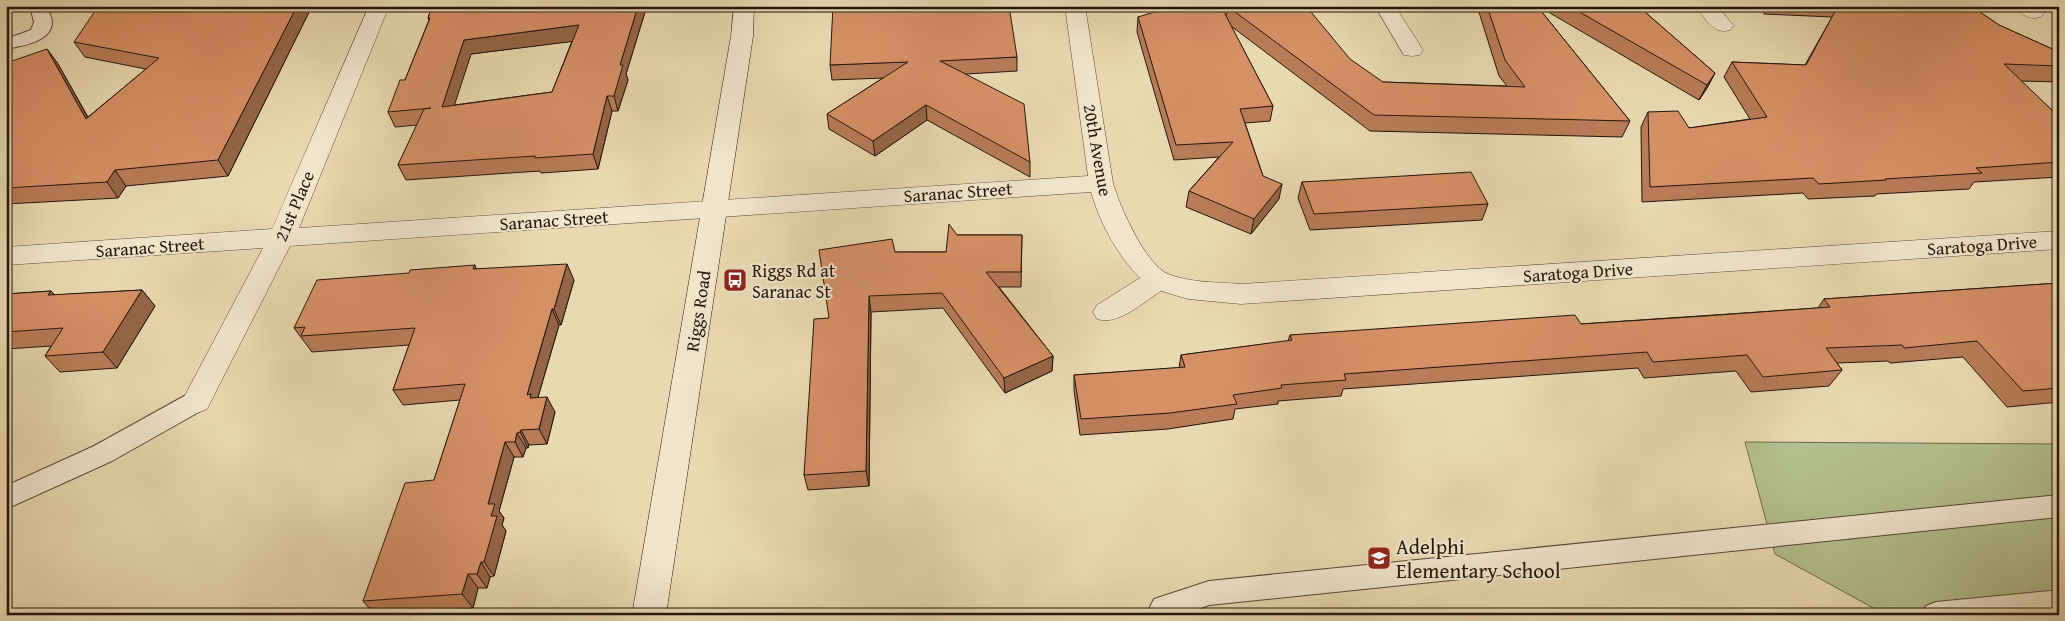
<svg xmlns="http://www.w3.org/2000/svg" width="2065" height="621" font-family="'Gentium Book Plus',serif">
  <style>
    .green { fill: #b3c08e; stroke: #6a6a4c }
    .lines { fill: none; stroke-linecap: round; stroke-linejoin: round }
    .lane-casing { stroke: #544633; stroke-width: 2 }
    .street-casing { stroke: #544633; stroke-width: 1 }
    .secondary-casing { stroke: #221509; stroke-width: 1 }
    .lane { fill: #f1e6cc; fill-rule: evenodd }
    .street { fill: #f1e6cc; fill-rule: evenodd }
    .secondary { fill: #f1e6cc; fill-rule: evenodd }
    .wall { fill: #b87c58; stroke: #221509; fill-rule: evenodd }
    .shaded-wall { fill: #966547; stroke: #221509 }
    .building { fill: #d69066; stroke: #221509; fill-rule: evenodd }
    .labels { text-anchor: middle; dominant-baseline: central; stroke-width: 4; stroke-linejoin: round; paint-order: stroke }
    .street-label { font-size: 18px; fill: #221509; stroke: #f1e6cc }
    .poi-label { font-size: 18px; fill: #221509; stroke: #f1e6cc; text-anchor: start }
    .near-poi-label { font-size: 21px; fill: #221509; stroke: #f1e6cc; text-anchor: start }
  </style>
  <rect width="100%" height="100%" fill="#e9d9b1"/>
  <filter id="stains"><feTurbulence type="fractalNoise" baseFrequency=".004" numOctaves="4"/><feColorMatrix values="0 0 0 0 .2 0 0 0 0 .09 0 0 0 0 .02 0 0 0 .5 -.17"/></filter>
  <radialGradient id="worn" r=".72"><stop offset=".6" stop-color="#630" stop-opacity="0"/><stop offset="1" stop-color="#630" stop-opacity=".3"/></radialGradient>
  <polygon class="green" points="1745,442 2059,444 2059,615 1886,615 1775,554"/>
  <g class="lines">
    <g class="lane-casing">
      <g id="lane">
        <path d="M 30,6 L 47,6 C 48,11 52,17 52,22 C 52,42 21,46 6,49 L 6,39 L 31,30 L 34,22 Z"/>
        <polygon points="197,392 206,394 209,401 206,408 112,461 6,509 6,486 94,446 188,394"/>
        <polygon points="2059,495 2059,517 1209,605 1182,615 1146,615 1154,599 1209,581"/>
        <polygon points="2059,590 2059,615 1922,615 1926,606 1936,602"/>
      </g>
    </g>
    <g class="street-casing">
      <g id="street">
        <path d="M 369,6 L 389,6 L 299,228 L 1088,176 L 1065,6 L 1085,6 L 1113,183 C 1120,207 1145,264 1168,274 C 1191,283 1217,282 1241,284 L 2059,231 L 2059,249 L 1241,304 L 1188,299 L 1161,291 C 1143,302 1119,326 1097,319 L 1093,312 L 1097,305 L 1140,278 C 1117,255 1100,223 1091,192 L 290,246 L 207,409 L 197,413 L 187,409 L 182,401 L 263,248 L 6,265 L 6,247 L 272,229 Z"/>
        <polygon points="1375,6 1395,6 1423,50 1420,55 1412,56 1404,55"/>
        <path d="M 1696,6 L 1717,6 L 1734,26 L 1730,30 C 1714,35 1705,19 1696,6 Z"/>
        <path d="M 2015,6 L 2038,6 L 2044,13 L 2041,17 C 2030,20 2022,16 2015,6 Z"/>
      </g>
    </g>
    <g class="secondary-casing">
      <polygon id="secondary" points="734,6 754,6 753,36 666,615 632,615 731,36"/>
    </g>
    <use href="#lane" class="lane"/>
    <use href="#street" class="street"/>
    <use href="#secondary" class="secondary"/>
  </g>
  <g class="wall">
    <polygon points="312,6 228,176 126,186 118,198 6,204 6,118 8,117 47,49 58,64 88,117 146,69 85,57 74,42"/>
    <path d="M 432,6 L 646,6 L 645,12 L 626,74 L 628,80 L 618,111 L 612,111 L 598,169 L 541,173 L 540,171 L 406,180 L 398,165 L 417,125 L 395,127 L 388,112 L 405,80 L 429,20 L 428,18 ZM 572,41 L 552,92 L 454,105 L 471,54 Z"/>
    <polygon points="1228,6 1383,82 1507,86 1499,76 1477,6 1537,6 1630,121 1622,137 1370,131 1231,26 1273,106 1270,121 1245,123 1263,176 1279,199 1251,234 1186,207 1189,191 1219,157 1174,160 1137,32 1138,17 1202,11 1226,16"/>
    <polygon points="1538,6 1638,6 1715,73 1707,88 1699,100"/>
    <polygon points="1763,6 1971,6 1999,25 2059,52 2059,82 2021,81 2059,117 2059,177 1974,182 1969,189 1876,194 1875,196 1808,199 1803,193 1642,202 1641,127 1648,112 1689,128 1750,119 1724,77 1732,62 1805,65 1832,17 1764,14"/>
    <polygon points="1017,57 1017,71 966,74 1030,162 1030,177 927,120 875,156 829,129 827,114 883,78 832,80 830,65"/>
    <polygon points="1302,182 1488,204 1482,220 1310,230 1298,198"/>
    <polygon points="957,235 1022,235 1021,287 999,287 1053,356 1052,371 1005,393 943,308 871,312 869,486 808,490 804,475 829,318 895,252 946,252"/>
    <polygon points="475,265 476,269 574,280 561,325 559,325 538,397 555,412 547,444 529,445 528,448 526,448 523,457 514,457 499,511 504,518 502,525 506,531 494,576 490,577 487,588 478,588 473,608 375,615 363,601 434,480 460,400 403,405 393,390 409,345 312,352 294,328"/>
    <polygon points="2059,283 2059,402 2007,407 1963,357 1890,363 1888,361 1837,363 1842,370 1829,386 1751,392 1736,371 1644,378 1638,368 1343,389 1341,396 1278,401 1278,404 1235,409 1233,419 1168,429 1080,435 1074,390 1074,375 1179,368 1181,355 1288,341 1290,335 1581,324 1818,308 1824,299"/>
    <polygon points="142,290 155,306 117,368 60,372 45,356 51,346 6,349 6,294 51,291 55,295"/>
  </g>
  <g class="shaded-wall">
    <polygon points="297,6 312,6 228,176 218,160"/>
    <polygon points="638,6 646,6 645,12 626,74 628,80 618,111 614,96 620,65"/>
    <polygon points="579,25 584,40 471,54 449,122 442,107 464,40"/>
    <polygon points="47,49 58,64 97,134 86,119"/>
    <polygon points="1715,73 1707,88 1699,100 1707,85"/>
    <polygon points="607,96 612,111 598,169 593,154"/>
    <polygon points="926,105 927,120 875,156 873,141"/>
    <polygon points="115,170 126,186 118,198 107,182"/>
    <polygon points="1282,184 1279,199 1251,234 1254,219"/>
    <polygon points="567,264 574,280 561,325 554,309"/>
    <polygon points="142,290 155,306 117,368 103,352"/>
    <polygon points="51,291 66,307 48,295"/>
    <polygon points="869,296 871,312 869,486 866,471"/>
    <polygon points="552,309 559,325 536,404 527,395"/>
    <polygon points="1053,356 1052,371 1005,393 1004,378"/>
    <polygon points="547,397 555,412 547,444 539,429"/>
    <polygon points="521,430 529,445 528,448 520,432"/>
    <polygon points="517,433 526,448 523,457 515,442"/>
    <polygon points="505,442 514,457 499,511 504,518 502,525 506,531 494,576 484,562 491,516 488,504"/>
    <polygon points="481,562 490,577 487,588 477,574"/>
    <polygon points="468,574 478,588 473,608 462,594"/>
  </g>
  <g class="building">
    <polygon points="97,6 297,6 218,160 115,170 107,182 6,188 6,118 8,117 6,112 6,63 47,49 86,119 159,58 74,42 97,8"/>
    <path d="M 432,6 L 638,6 L 620,65 L 623,65 L 614,96 L 607,96 L 593,154 L 535,158 L 535,156 L 398,165 L 424,109 L 431,108 L 388,112 L 400,80 L 405,80 L 430,18 L 428,18 ZM 579,25 L 552,92 L 442,107 L 464,40 Z"/>
    <polygon points="833,6 1009,6 1017,57 940,61 1024,104 1030,162 926,105 873,141 827,114 908,62 830,65"/>
    <polygon points="1174,6 1197,6 1202,11 1222,8 1273,106 1240,109 1263,176 1282,184 1254,219 1189,191 1233,142 1176,145 1138,17"/>
    <polygon points="1227,6 1306,6 1350,59 1383,82 1525,87 1505,60 1487,6 1537,6 1630,121 1374,115"/>
    <polygon points="1569,6 1638,6 1715,73 1707,85"/>
    <polygon points="1838,6 1971,6 1999,25 2059,52 2059,66 2004,64 2059,117 2059,162 1976,168 1982,173 1885,179 1886,180 1819,184 1813,178 1650,187 1648,112 1678,111 1689,128 1767,117 1732,62 1806,65"/>
    <polygon points="1471,172 1488,204 1314,214 1302,182"/>
    <polygon points="949,224 957,235 1022,235 1021,272 986,272 1053,356 1004,378 942,293 869,296 866,471 804,475 814,319 829,318 819,250 892,239 895,252 946,252"/>
    <polygon points="567,264 554,309 552,309 527,395 531,394 530,398 547,397 539,429 521,430 520,432 517,433 515,442 505,442 488,504 495,504 491,516 497,516 484,562 481,562 477,574 468,574 462,594 363,601 405,483 434,480 465,384 393,390 415,328 301,336 305,327 294,328 317,280 409,273 410,270 475,265 473,269"/>
    <polygon points="2059,283 2059,388 2023,391 1977,341 1904,348 1902,345 1826,348 1842,370 1763,377 1747,355 1653,362 1647,352 1344,374 1346,380 1281,385 1282,388 1233,395 1237,404 1170,413 1081,419 1074,375 1185,367 1181,355 1292,340 1290,335 1575,315 1581,324 1705,316 1830,307 1824,299"/>
    <polygon points="142,290 103,352 45,356 63,328 6,332 6,294 51,291 48,295"/>
  </g>
  <defs>
    <g id="bus-square" transform="scale(1.25)"><rect x="-9" y="-9" width="18" height="18" rx="4" fill="#8f2418" stroke="#f1e6cc"/><path d="M-5-6H5V4H4V6H2V4H-2V6H-4V4H-5ZM-3.5-4V0h7V-4ZM-3.5 1.2v1.5H-2V1.2ZM2 1.2v1.5H3.5V1.2Z" fill="#fff"/></g>
    <g id="school-square" transform="scale(1.25)"><rect x="-9" y="-9" width="18" height="18" rx="4" fill="#8f2418" stroke="#f1e6cc"/><path d="M0-5L7-2L0 1L-7-2ZM-4 1L0 2.5L4 1V4Q0 6-4 4Z" fill="#fff"/></g>
  </defs>
  <g fill-rule="evenodd">
    <use href="#bus-square" x="735" y="280"/>
    <use href="#school-square" x="1379" y="558"/>
  </g>
  <g class="labels">
    <g class="street-label">
      <text transform="translate(1098 150) rotate(80)">20th Avenue</text>
      <text transform="translate(958 192) rotate(-4)">Saranac Street</text>
      <text transform="translate(294 206) rotate(-67)">21st Place</text>
      <text transform="translate(554 220) rotate(-4)">Saranac Street</text>
      <text transform="translate(1982 245) rotate(-4)">Saratoga Drive</text>
      <text transform="translate(150 247) rotate(-4)">Saranac Street</text>
      <text transform="translate(1578 272) rotate(-4)">Saratoga Drive</text>
      <text transform="translate(698 311) rotate(-81)">Riggs Road</text>
    </g>
    <g class="poi-label">
      <text x="752" y="270">Riggs Rd at<tspan x="752" dy="21">Saranac St</tspan></text>
    </g>
    <g class="near-poi-label">
      <text x="1396" y="546">Adelphi<tspan x="1396" dy="24">Elementary School</tspan></text>
    </g>
  </g>
  <rect width="2065" height="621" fill="none" stroke="#e9d9b1" stroke-width="25"/>
  <rect x="8" y="8" width="2050" height="606" fill="none" stroke="#221509" stroke-width="2.5"/>
  <rect x="12" y="12" width="2040" height="596" fill="none" stroke="#221509"/>
  <rect width="100%" height="100%" filter="url(#stains)"/>
  <rect width="100%" height="100%" fill="url(#worn)"/>
</svg>
